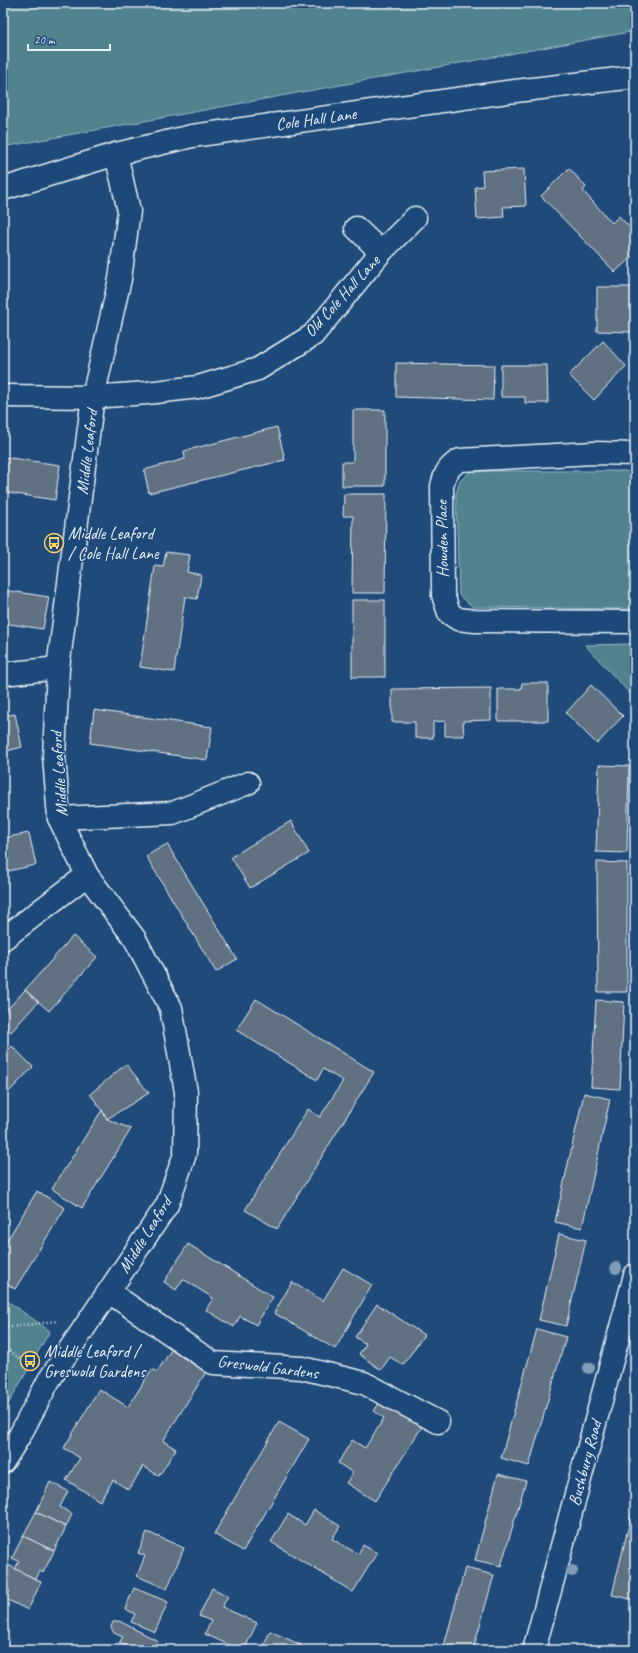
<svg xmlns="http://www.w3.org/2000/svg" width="638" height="1653" font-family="Caveat,sans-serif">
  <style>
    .green { fill: #51838f; stroke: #9cbac4 }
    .building { fill: #617181; stroke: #e8f1f8 }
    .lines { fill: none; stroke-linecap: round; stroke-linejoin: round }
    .minor-casing { stroke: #e8f1f8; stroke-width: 25 }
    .path { stroke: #e8f1f8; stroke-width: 2.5; stroke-dasharray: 1 3; stroke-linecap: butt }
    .minor { stroke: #1f4a7a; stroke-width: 22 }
    .tree { fill: #819cb6 }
    .labels { text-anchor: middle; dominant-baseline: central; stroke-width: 3; stroke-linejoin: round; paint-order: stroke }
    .street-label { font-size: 17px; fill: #e8f1f8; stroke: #1f4a7a }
    .poi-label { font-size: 17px; fill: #e8f1f8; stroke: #1f4a7a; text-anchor: start }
  </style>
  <rect width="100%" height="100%" fill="#1f4a7a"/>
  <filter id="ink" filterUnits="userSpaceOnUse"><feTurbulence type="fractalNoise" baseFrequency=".025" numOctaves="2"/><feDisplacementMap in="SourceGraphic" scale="8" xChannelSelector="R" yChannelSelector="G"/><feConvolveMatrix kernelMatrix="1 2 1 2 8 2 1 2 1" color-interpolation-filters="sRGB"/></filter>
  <g filter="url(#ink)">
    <g class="green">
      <polygon points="3,3 635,3 635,31 3,147"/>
      <polygon points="471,471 624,471 635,473 635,608 628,609 473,607 459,595 456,494 460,481"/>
      <polygon points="633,644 635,644 635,699 585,645"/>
      <polygon points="3,1298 50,1331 3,1413"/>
    </g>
    <g class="building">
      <polygon points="569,168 586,187 583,191 612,223 619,216 635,233 635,254 615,272 541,196"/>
      <polygon points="524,169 526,206 503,207 504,217 477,219 475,187 483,186 482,171"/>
      <polygon points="597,287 633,287 633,332 597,331"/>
      <polygon points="603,341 626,366 594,400 569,375"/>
      <polygon points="396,363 494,365 493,400 396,397"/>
      <polygon points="501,365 547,365 548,403 525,403 525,397 501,397"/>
      <polygon points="353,410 385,410 385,486 342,486 342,462 353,462"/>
      <polygon points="277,427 285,460 149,493 144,470 185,459 184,451"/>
      <polygon points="3,457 60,465 55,500 3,492"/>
      <polygon points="344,494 386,494 385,593 352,593 353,516 343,516"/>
      <polygon points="166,552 190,555 187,572 201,575 197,599 185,597 174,672 140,667 155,566 163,567"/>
      <polygon points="3,590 49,597 43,629 3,623"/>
      <rect x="352" y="600" width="33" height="77"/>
      <polygon points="522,683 548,683 548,721 498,721 498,689 521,689"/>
      <polygon points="591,685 623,716 597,744 566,713"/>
      <polygon points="491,688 491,720 463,721 464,736 445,736 445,721 433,722 433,738 415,738 415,722 392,722 392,689"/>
      <polygon points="94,710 212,727 207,760 90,743"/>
      <polygon points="15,714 22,747 3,752 3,716"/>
      <polygon points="599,765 629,766 627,853 596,852"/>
      <polygon points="291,821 309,853 250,888 231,857"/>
      <polygon points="29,833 36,865 3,872 3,838"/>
      <polygon points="167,844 237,959 216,972 146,856"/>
      <polygon points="597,862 627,863 627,992 598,992"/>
      <polygon points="73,936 97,957 49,1011 25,990"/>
      <polygon points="25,990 38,1002 11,1032 3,1025 3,1014"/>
      <polygon points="256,999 374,1072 277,1229 245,1210 308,1109 320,1117 343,1081 323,1069 317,1080 236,1030"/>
      <polygon points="596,1000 624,1002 620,1089 591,1087"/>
      <polygon points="12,1046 33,1067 3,1098 3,1055"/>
      <polygon points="126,1064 149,1093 107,1119 102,1110 90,1094"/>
      <polygon points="584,1093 610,1099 582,1228 555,1222"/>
      <polygon points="102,1110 107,1119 131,1129 82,1208 52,1189"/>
      <polygon points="37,1191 65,1208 15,1289 3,1281 3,1247"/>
      <polygon points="559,1234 586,1240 566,1326 539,1320"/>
      <polygon points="188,1244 273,1297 256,1325 240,1316 234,1327 206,1310 213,1298 183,1279 176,1290 164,1282"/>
      <polygon points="343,1268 372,1285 335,1349 274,1313 292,1282 323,1301"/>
      <polygon points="377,1304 424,1335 403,1365 390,1357 381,1370 359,1354 366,1344 355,1337"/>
      <polygon points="537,1329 566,1337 529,1466 501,1458"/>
      <polygon points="171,1350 206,1372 163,1441 176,1449 159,1476 143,1466 129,1490 113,1480 100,1501 66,1480 80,1458 64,1448 99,1389 128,1407 152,1369 157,1372"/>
      <polygon points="382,1399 423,1425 375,1501 346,1483 353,1473 338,1463 352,1440 365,1448 384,1418 374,1411"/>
      <polygon points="279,1422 309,1439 243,1551 214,1534"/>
      <polygon points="498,1474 526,1481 501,1566 475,1560"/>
      <polygon points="50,1482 68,1491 60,1507 72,1514 66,1527 36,1512"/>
      <polygon points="633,1508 635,1509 635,1600 612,1595"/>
      <polygon points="314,1510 340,1526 332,1539 358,1554 363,1545 377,1553 353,1592 271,1542 288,1514 305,1525"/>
      <polygon points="36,1512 66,1527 54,1551 23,1536"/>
      <polygon points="147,1532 184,1548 167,1589 137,1576 145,1556 138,1553"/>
      <polygon points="23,1536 54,1551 43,1573 40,1571 36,1579 15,1569 19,1561 12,1558"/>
      <polygon points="8,1565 41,1582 28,1610 6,1599 10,1591 3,1587 3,1576"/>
      <polygon points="465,1568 494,1575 473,1650 443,1650"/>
      <polygon points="134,1588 168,1602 155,1632 131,1622 135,1614 125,1609"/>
      <polygon points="212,1588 228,1596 222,1607 257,1623 244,1650 240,1650 205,1634 211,1621 199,1616"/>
      <polygon points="119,1621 158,1641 154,1650 129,1650 130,1648 119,1643 123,1637 114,1633 111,1627 113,1622"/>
      <polygon points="270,1631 301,1645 298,1650 262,1650"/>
      <polygon points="17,1645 30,1650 15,1650"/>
    </g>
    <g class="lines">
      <g class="minor-casing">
        <g id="minor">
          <polyline points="3,189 116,154 192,136 507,92 635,77"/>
          <polyline points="356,228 381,252"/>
          <polyline points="3,396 93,397 147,393 198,387 258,369 313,335 381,252 415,218"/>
          <path d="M 635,454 L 594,453 L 460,460 C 448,467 445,473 442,486 L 443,595 L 449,613 L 458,619 L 475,621 L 635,622"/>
          <polyline points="3,674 58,668"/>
          <polyline points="59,818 173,813 248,783"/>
          <polyline points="3,939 87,875"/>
          <polyline points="109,1292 213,1363 302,1368 364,1383 438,1422"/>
          <polyline points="3,1462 20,1435 49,1380 167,1205 185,1154 186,1092 171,1008 135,939 87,875 59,818 54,757 58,668 93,397 120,279 129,211 116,154"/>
          <polyline points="534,1650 635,1275"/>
        </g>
      </g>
      <g class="path">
        <polyline points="3,1328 58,1321"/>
        <polyline points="3,1346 28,1365"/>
      </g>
      <use href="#minor" class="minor"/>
    </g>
    <g class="tree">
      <circle cx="616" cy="1268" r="6"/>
      <circle cx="589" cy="1368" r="6"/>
      <circle cx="572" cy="1571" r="6"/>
    </g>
  </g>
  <defs>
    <g id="bus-ring" transform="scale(1)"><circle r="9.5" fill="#1f4a7a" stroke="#ffd166" stroke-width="1.5"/><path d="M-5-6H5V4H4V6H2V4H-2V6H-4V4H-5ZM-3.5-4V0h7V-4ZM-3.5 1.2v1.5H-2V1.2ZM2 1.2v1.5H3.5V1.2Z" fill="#ffd166"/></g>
  </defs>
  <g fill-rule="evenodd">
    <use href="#bus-ring" x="54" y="543"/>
    <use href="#bus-ring" x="30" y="1361"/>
  </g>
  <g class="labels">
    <g class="street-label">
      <text transform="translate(316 119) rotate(-8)">Cole Hall Lane</text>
      <text transform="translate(342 296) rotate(-48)">Old Cole Hall Lane</text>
      <text transform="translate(87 452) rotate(-83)">Middle Leaford</text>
      <text transform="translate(442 539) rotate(-91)">Howden Place</text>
      <text transform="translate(59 774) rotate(-94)">Middle Leaford</text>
      <text transform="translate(145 1235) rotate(-58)">Middle Leaford</text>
      <text transform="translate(268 1367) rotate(7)">Greswold Gardens</text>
      <text transform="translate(585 1463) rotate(-75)">Bushbury Road</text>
    </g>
    <g class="poi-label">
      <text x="68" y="533">Middle Leaford<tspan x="68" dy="20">/ Cole Hall Lane</tspan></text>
      <text x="44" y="1351">Middle Leaford /<tspan x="44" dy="20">Greswold Gardens</tspan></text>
    </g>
  </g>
  <rect width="638" height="1653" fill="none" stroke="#1f4a7a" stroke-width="16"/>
  <rect x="8" y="8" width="622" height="1637" fill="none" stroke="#e8f1f8" stroke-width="1.5" filter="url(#ink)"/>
  <path d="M28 44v6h82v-6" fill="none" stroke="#e8f1f8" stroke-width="2"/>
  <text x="34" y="44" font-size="12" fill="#e8f1f8" stroke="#1f4a7a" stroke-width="3" paint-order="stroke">20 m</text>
</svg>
